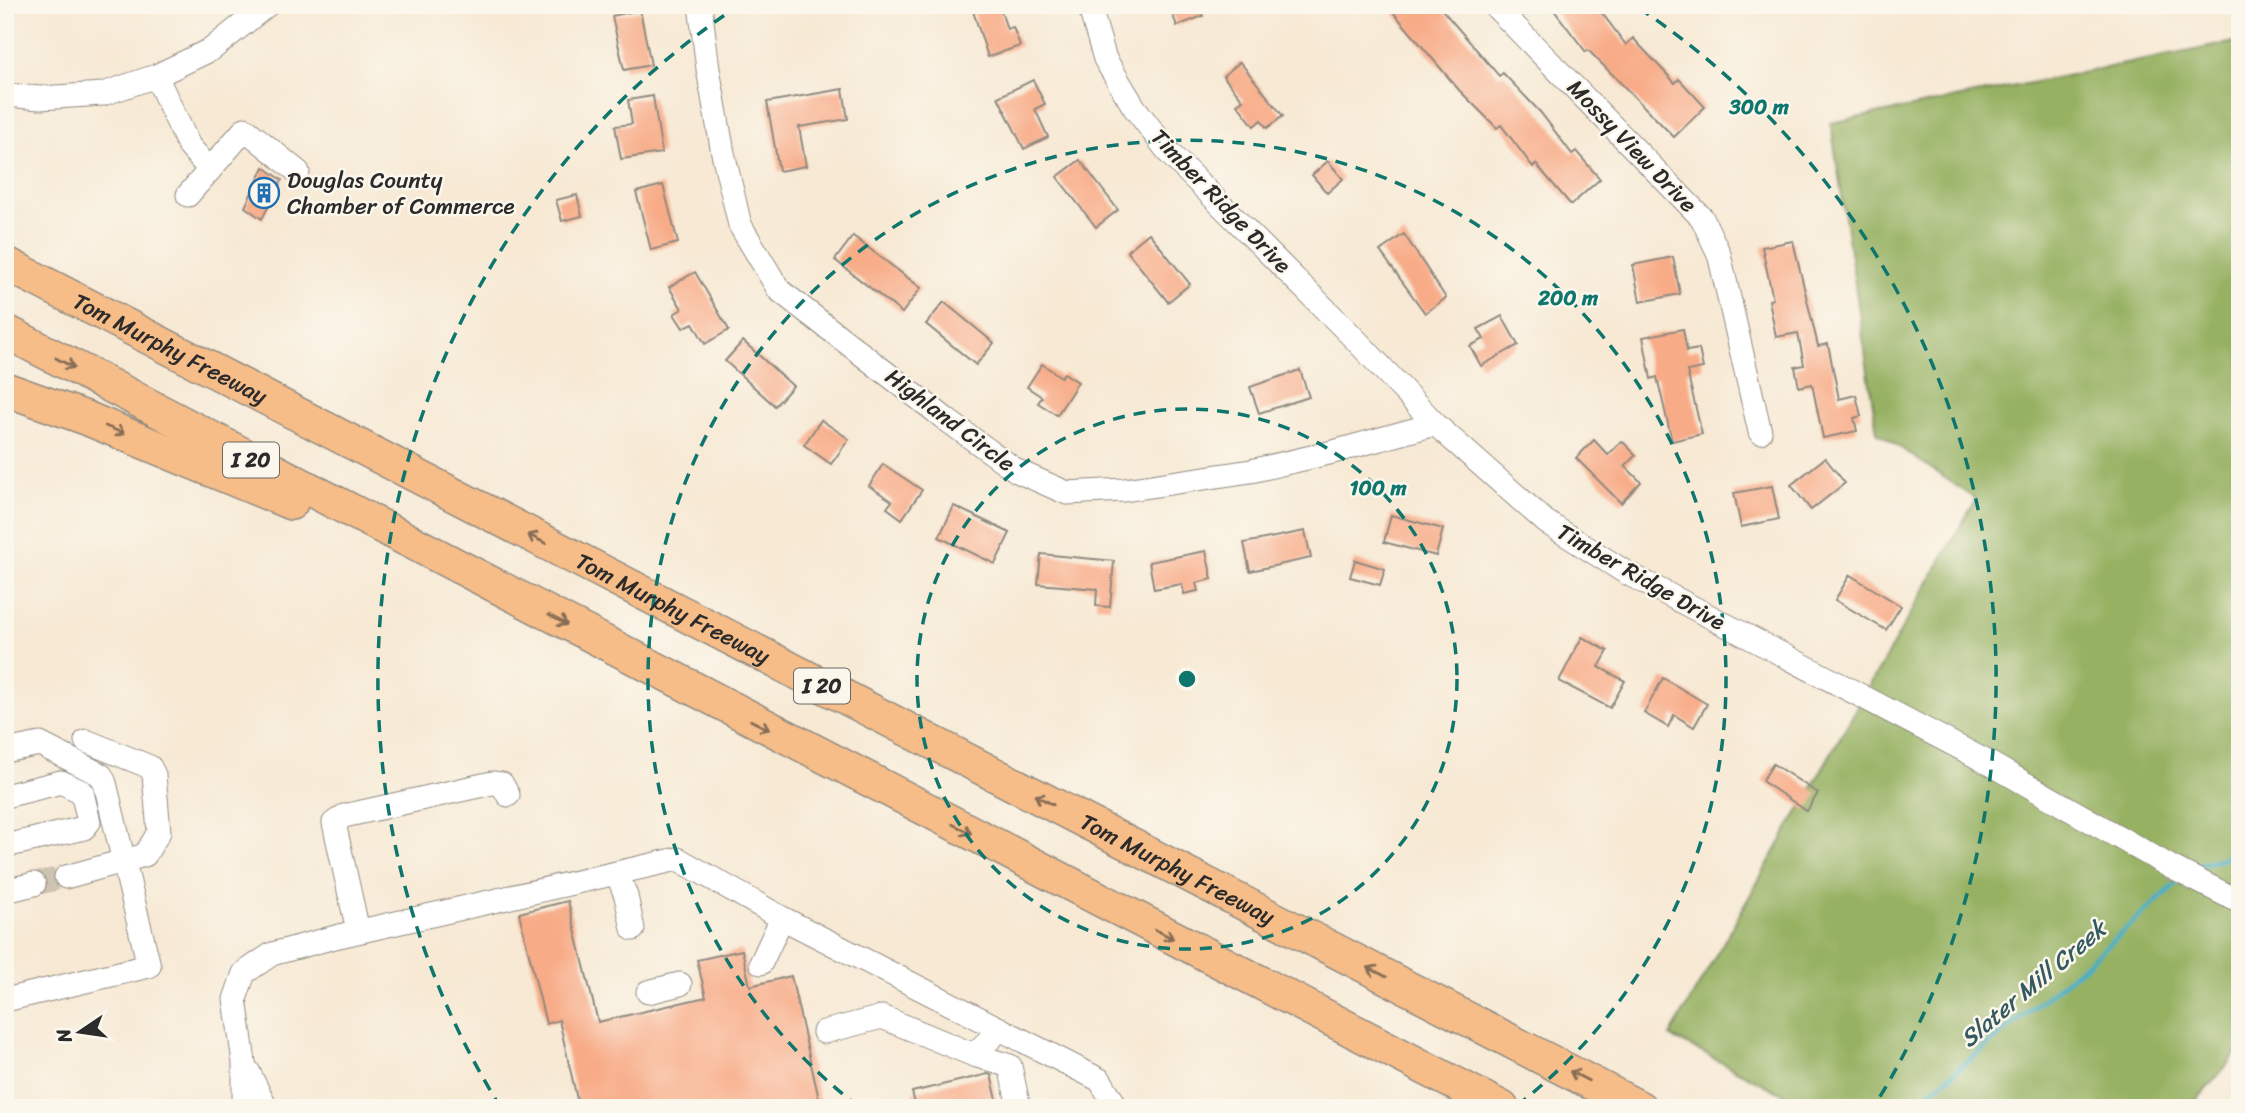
<svg xmlns="http://www.w3.org/2000/svg" width="2245" height="1113" font-family="Sriracha,sans-serif">
  <style>
    .forest { fill: #96b162; stroke: #606e46; stroke-width: 2 }
    .lines { fill: none; stroke-linecap: round; stroke-linejoin: round }
    .stream { stroke: #45afc4; stroke-width: 5 }
    .building { fill: #f8ab87 }
    .minor-tunnel { stroke: #cec3b2; stroke-width: 23; stroke-dasharray: 23 11; stroke-linecap: butt }
    .minor-casing { stroke: #918a80; stroke-width: 25 }
    .highway-casing { stroke: #918a80; stroke-width: 36 }
    .minor { stroke: #fff; stroke-width: 23 }
    .highway { stroke: #f7bd88; stroke-width: 33 }
    .oneway { stroke: #876d55 }
    .ring { fill: none; stroke: #0f766e; stroke-width: 3.5; stroke-dasharray: 12 9 }
    .labels { text-anchor: middle; dominant-baseline: central; stroke-width: 5; stroke-linejoin: round; paint-order: stroke }
    .shield { fill: #fbf7ec; stroke: #696865; stroke-width: 2 }
    .shield-label { font-size: 21px; font-weight: bold; fill: #2b2b2b }
    .street-label { font-size: 23px; fill: #2b2b2b; stroke: #fbf7ec }
    .poi-label { font-size: 23px; fill: #2b2b2b; stroke: #fbf7ec; text-anchor: start }
    .water-label { font-size: 24px; font-style: italic; fill: #345961; stroke: #fbf7ec }
    .centre { fill: #0f766e; stroke: #fbf7ec; stroke-width: 3.5 }
    .ring-label { font-size: 21px; text-anchor: middle; font-weight: bold; fill: #0f766e; stroke: #fbf7ec; stroke-width: 5; stroke-linejoin: round; paint-order: stroke }
  </style>
  <rect width="100%" height="100%" fill="#fbf7ec"/>
  <filter id="ink" filterUnits="userSpaceOnUse"><feTurbulence type="fractalNoise" baseFrequency=".0143" numOctaves="2"/><feDisplacementMap in="SourceGraphic" scale="14" xChannelSelector="R" yChannelSelector="G"/><feConvolveMatrix kernelMatrix="1 2 1 2 8 2 1 2 1" color-interpolation-filters="sRGB"/></filter>
  <filter id="wash" filterUnits="userSpaceOnUse"><feTurbulence type="fractalNoise" baseFrequency=".00686" numOctaves="4" result="noise"/><feDisplacementMap in="SourceGraphic" scale="28" xChannelSelector="R" yChannelSelector="G"/><feGaussianBlur stdDeviation="1.57" result="paint"/><feColorMatrix in="noise" values="0 0 0 0 0 0 0 0 0 0 0 0 0 0 0 0 0 1.4 0 .05"/><feComposite in="paint" operator="in"/></filter>
  <g filter="url(#wash)">
    <rect width="100%" height="100%" fill="#f7e9d4"/>
    <polygon class="forest" points="2240,41 2240,1050 2190,1108 1810,1108 1670,1036 1976,499 1877,432 1831,123"/>
    <g class="lines">
      <g class="stream">
        <polyline points="2199,865 2240,854"/>
        <polyline points="1911,1108 2090,961 2175,885"/>
      </g>
    </g>
    <g id="blocks">
      <g class="building">
        <polygon points="971,5 999,5 1007,29 1013,27 1020,46 988,57"/>
        <polygon points="1169,5 1199,5 1203,16 1177,26"/>
        <polygon points="1387,5 1438,5 1499,76 1503,73 1541,113 1572,154 1576,151 1600,179 1571,205 1536,164 1533,167 1501,125 1497,128 1459,90"/>
        <polygon points="1550,5 1596,5 1626,45 1633,38 1675,83 1679,79 1705,107 1674,137 1588,50 1586,52"/>
        <polygon points="640,10 651,65 624,70 612,16"/>
        <polygon points="1240,62 1283,116 1267,128 1261,120 1254,126 1237,104 1243,100 1223,76"/>
        <polygon points="1033,80 1045,104 1035,109 1048,137 1024,149 998,97"/>
        <polygon points="843,89 848,119 799,127 806,166 779,171 767,102"/>
        <polygon points="653,96 662,153 621,159 615,126 632,124 628,100"/>
        <polygon points="1080,160 1118,210 1096,227 1057,177"/>
        <polygon points="1328,161 1343,179 1327,193 1312,175"/>
        <polygon points="264,167 282,180 262,219 245,207"/>
        <polygon points="663,185 678,243 651,250 636,192"/>
        <polygon points="577,195 582,216 562,221 556,200"/>
        <polygon points="1149,233 1190,284 1168,302 1127,251"/>
        <polygon points="1404,234 1446,298 1425,313 1380,251"/>
        <polygon points="853,236 921,288 902,313 835,260"/>
        <polygon points="1793,241 1818,346 1828,344 1839,399 1856,395 1861,416 1854,418 1857,431 1823,438 1812,384 1799,387 1795,367 1804,365 1798,333 1776,337 1769,300 1773,299 1762,247"/>
        <polygon points="1673,257 1680,294 1640,302 1633,265"/>
        <polygon points="695,272 729,330 705,344 693,323 683,328 674,314 682,309 669,287"/>
        <polygon points="944,302 994,343 976,365 926,324"/>
        <polygon points="1502,316 1518,345 1481,366 1470,346 1484,339 1478,329"/>
        <polygon points="1683,329 1687,351 1699,349 1703,368 1687,371 1702,434 1672,441 1657,377 1651,379 1643,337"/>
        <polygon points="743,341 793,386 775,406 725,361"/>
        <polygon points="1042,364 1061,377 1064,373 1078,382 1057,415 1038,403 1042,397 1027,387"/>
        <polygon points="1300,370 1309,397 1259,413 1250,387"/>
        <polygon points="821,420 849,439 831,464 804,445"/>
        <polygon points="1594,440 1608,455 1622,441 1636,455 1625,466 1641,482 1621,503 1576,458"/>
        <polygon points="1825,458 1845,483 1811,510 1791,485"/>
        <polygon points="883,464 922,490 902,519 887,508 892,501 869,486"/>
        <polygon points="1772,486 1779,519 1741,527 1734,493"/>
        <polygon points="954,506 1010,533 995,564 939,537"/>
        <polygon points="1391,515 1443,529 1436,556 1384,542"/>
        <polygon points="1305,531 1311,558 1250,571 1244,543"/>
        <polygon points="1206,551 1212,579 1196,583 1198,591 1184,594 1182,584 1154,589 1149,562"/>
        <polygon points="1041,554 1114,561 1110,607 1096,606 1097,589 1038,584"/>
        <polygon points="1355,560 1385,569 1380,585 1350,577"/>
        <polygon points="1850,575 1901,606 1886,630 1835,600"/>
        <polygon points="1582,637 1608,651 1599,667 1625,681 1610,708 1559,681"/>
        <polygon points="1663,678 1707,704 1694,727 1674,715 1668,727 1644,713"/>
        <polygon points="1773,764 1818,793 1807,811 1762,781"/>
        <polygon points="568,901 598,1022 706,997 697,960 742,950 750,986 791,976 821,1108 579,1108 559,1020 546,1024 519,913"/>
        <polygon points="988,1074 991,1075 999,1108 916,1108 912,1092"/>
      </g>
    </g>
  </g>
  <g filter="url(#ink)">
    <use href="#blocks" fill-opacity="0" stroke="#918a80" stroke-width="2"/>
    <g class="lines">
      <polyline class="minor-tunnel" points="34,884 66,877"/>
      <g class="minor-casing">
        <g id="minor">
          <polyline points="700,5 708,69 723,153 740,225 779,290 948,421 1017,471 1067,493 1124,490 1251,471 1333,452 1435,424"/>
          <polyline points="1089,5 1105,59 1134,107 1170,154 1354,338 1435,424 1546,522 1625,572 1991,764 2171,867 2240,902"/>
          <polyline points="1494,5 1702,218 1719,254 1760,432"/>
          <polyline points="156,76 189,146 210,170"/>
          <polyline points="5,95 40,98 103,94 156,76 212,49 267,5"/>
          <polyline points="188,195 245,129 298,172"/>
          <polyline points="5,751 40,744 101,775 105,783 149,966 5,1000"/>
          <polyline points="5,796 61,782 82,792 89,822 84,828 5,846"/>
          <polyline points="617,873 626,896 633,929"/>
          <polyline points="66,877 145,855 159,832 154,775 150,767 86,741"/>
          <polyline points="5,891 34,884"/>
          <polyline points="358,931 334,823 344,816 492,783 502,784 508,795"/>
          <polyline points="761,963 782,918"/>
          <polyline points="648,992 680,984"/>
          <polyline points="824,1032 882,1017 974,1055 1000,1029"/>
          <polyline points="974,1055 1010,1066 1019,1108"/>
          <polyline points="248,1071 266,1108"/>
          <polyline points="244,1108 244,1062 235,999 244,973 272,954 339,936 678,859 782,918 1100,1080 1117,1108"/>
        </g>
      </g>
      <g class="highway-casing">
        <g id="highway">
          <path id="s1" d="M 5,263 L 1640,1108"/>
          <polyline points="5,331 1502,1108"/>
          <polyline points="5,389 86,418 291,503"/>
        </g>
      </g>
      <use href="#minor" class="minor"/>
      <use href="#highway" class="highway"/>
    </g>
    <defs><path id="oneway-shaft" d="M-6 0H5M1.5-3L5.5 0L1.5 3" fill="none" stroke-width="1.6" stroke-linecap="round" stroke-linejoin="round" transform="scale(1.75)"/></defs>
    <g class="oneway">
      <use href="#oneway-shaft" transform="translate(65 363) rotate(28)"/>
      <use href="#oneway-shaft" transform="translate(115 430) rotate(22)"/>
      <use href="#oneway-shaft" transform="translate(537 539) rotate(-153)"/>
      <use href="#oneway-shaft" transform="translate(558 620) rotate(28)"/>
      <use href="#oneway-shaft" transform="translate(760 725) rotate(27)"/>
      <use href="#oneway-shaft" transform="translate(1044 800) rotate(-153)"/>
      <use href="#oneway-shaft" transform="translate(962 829) rotate(27)"/>
      <use href="#oneway-shaft" transform="translate(1164 934) rotate(27)"/>
      <use href="#oneway-shaft" transform="translate(1377 972) rotate(-153)"/>
      <use href="#oneway-shaft" transform="translate(1579 1076) rotate(-153)"/>
    </g>
  </g>
  <g class="ring">
    <circle cx="1187" cy="679" r="270"/>
    <path d="M859 1107A539 539 0 1 1 1515 1107"/>
    <path d="M501 1108A809 809 0 0 1 735 8M1639 8A809 809 0 0 1 1873 1108"/>
  </g>
  <defs>
    <g id="building-ring" transform="scale(1.575)"><circle r="9.5" fill="#fbf7ec" stroke="#1f6fb2" stroke-width="1.5"/><path d="M-4-6H4V6H1V3H-1V6H-4ZM-2.5-4.3h1.7v1.8h-1.7ZM.8-4.3h1.7v1.8H.8ZM-2.5-1h1.7V.8h-1.7ZM.8-1h1.7V.8H.8Z" fill="#1f6fb2"/></g>
  </defs>
  <g fill-rule="evenodd">
    <use href="#building-ring" x="264" y="193"/>
  </g>
  <g class="labels">
    <g class="shield">
      <rect x="223" y="442.5" width="56" height="35" rx="5"/>
      <rect x="794" y="668.5" width="56" height="35" rx="5"/>
    </g>
    <g class="shield-label">
      <text x="251" y="460">I 20</text>
      <text x="822" y="686">I 20</text>
    </g>
    <g class="street-label">
      <text transform="translate(1632 146) rotate(46)">Mossy View Drive</text>
      <text transform="translate(1221 201) rotate(46)">Timber Ridge Drive</text>
      <text stroke="none"><textPath href="#s1" startOffset="186">Tom Murphy Freeway</textPath></text>
      <text transform="translate(950 420) rotate(37)">Highland Circle</text>
      <text transform="translate(1641 577) rotate(30)">Timber Ridge Drive</text>
      <text stroke="none"><textPath href="#s1" startOffset="752">Tom Murphy Freeway</textPath></text>
      <text stroke="none"><textPath href="#s1" startOffset="1320">Tom Murphy Freeway</textPath></text>
    </g>
    <g class="poi-label">
      <text x="287" y="180">Douglas County<tspan x="287" dy="26">Chamber of Commerce</tspan></text>
    </g>
    <g class="water-label">
      <text transform="translate(2033 984) rotate(-40)">Slater Mill Creek</text>
    </g>
  </g>
  <circle cx="1187" cy="679" r="10" class="centre"/>
  <g class="ring-label">
    <text x="1759" y="114">300 m</text>
    <text x="1568" y="305">200 m</text>
    <text x="1378" y="495">100 m</text>
  </g>
  <rect width="2245" height="1113" fill="none" stroke="#fbf7ec" stroke-width="28"/>
  <g transform="translate(80 1032) rotate(257)" stroke="#fbf7ec" stroke-width="5" paint-order="stroke">
  <path d="M0-5L12 26L0 18L-12 26Z" fill="#2b2b2b"/>
  <text y="-10" font-size="19" font-weight="bold" text-anchor="middle" fill="#2b2b2b">N</text>
  </g>
</svg>
